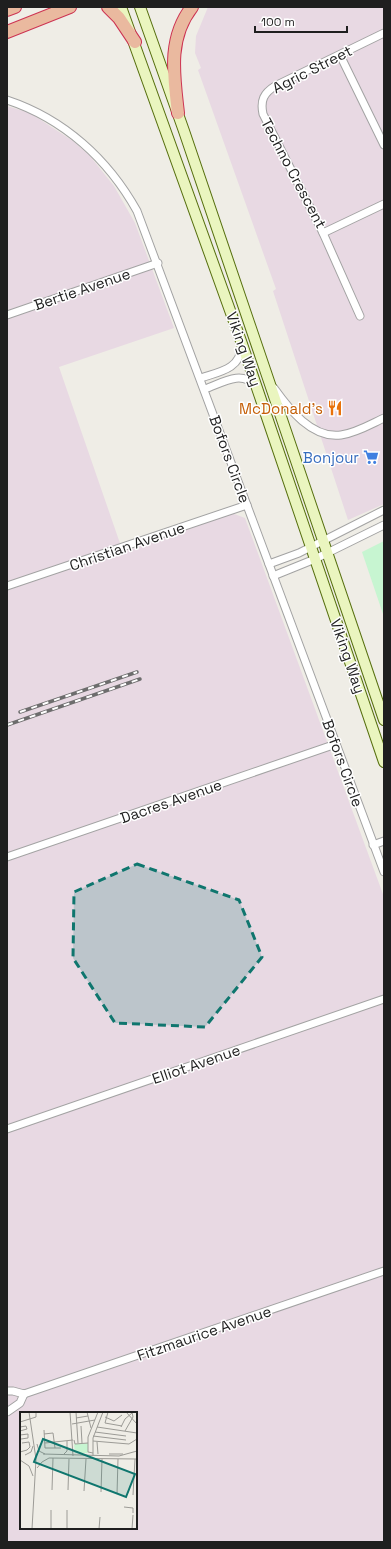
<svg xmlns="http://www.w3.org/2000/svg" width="391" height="1549" font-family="'Space Grotesk',sans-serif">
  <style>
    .industrial { fill: #e8d9e3; fill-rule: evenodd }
    .park { fill: #c7f5d1 }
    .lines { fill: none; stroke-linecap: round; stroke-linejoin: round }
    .minor-casing { stroke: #a3a3a3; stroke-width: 9 }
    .secondary-casing { stroke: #566f0e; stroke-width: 12 }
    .trunk-casing { stroke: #cd3352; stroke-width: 14 }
    .minor { stroke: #fff; stroke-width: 7 }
    .secondary { stroke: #eaf5bf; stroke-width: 10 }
    .trunk { stroke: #eab99f; stroke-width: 12 }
    .rail-casing { stroke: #6d6d6d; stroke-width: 3.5 }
    .rail { stroke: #fff; stroke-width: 2; stroke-dasharray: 6; stroke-linecap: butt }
    .marked { fill: #0f766e; fill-opacity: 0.2; stroke: #0f766e; stroke-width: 3; stroke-dasharray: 8 5; stroke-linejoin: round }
    .labels { text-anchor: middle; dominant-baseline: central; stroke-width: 3; stroke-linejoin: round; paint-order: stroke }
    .street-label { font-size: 15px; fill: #1f1f1f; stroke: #fff }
    .food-label { font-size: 15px; fill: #c56008; stroke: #fff; text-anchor: end }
    .shop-label { font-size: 15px; fill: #366cbe; stroke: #fff; text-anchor: end }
    .inset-road { fill: none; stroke: #9c9b96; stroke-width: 1 }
    .view { fill: #0f766e; fill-opacity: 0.15; stroke: #0f766e; stroke-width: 2 }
    .inset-edge { fill: none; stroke: #1f1f1f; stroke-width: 2 }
  </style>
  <rect width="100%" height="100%" fill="#efede6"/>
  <g class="industrial">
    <polygon points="208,7 384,7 384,504 348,520 273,291 276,289 198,70 201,68 195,53 196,36"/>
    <path d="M 7,106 L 30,113 L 73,141 L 90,156 L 114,186 L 135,223 L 174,328 L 59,367 L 123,552 L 229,512 L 245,518 L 384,897 L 384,1542 L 7,1542 ZM 21,1413 L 136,1413 L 136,1528 L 21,1528 Z"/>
  </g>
  <polygon class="park" points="384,541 384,617 362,552"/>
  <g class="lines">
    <g class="minor-casing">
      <g id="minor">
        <polyline points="340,55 384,145"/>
        <path d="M 7,100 C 64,119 108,159 137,211 L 384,872"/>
        <polyline points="323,233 384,204"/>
        <polyline points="7,315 158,263"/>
        <path d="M 360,316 L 323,233 L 263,114 C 260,100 264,93 275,86 L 384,33"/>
        <path d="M 201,378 C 218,372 241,369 241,347"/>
        <path d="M 274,388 C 289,409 312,439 341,435 C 356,433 371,424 384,418"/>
        <path d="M 205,389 C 220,384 242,369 255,386"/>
        <polyline points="269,564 299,553 384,510"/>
        <polyline points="273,576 315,559 384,525"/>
        <polyline points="7,586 247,505"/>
        <polyline points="373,845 384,841"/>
        <polyline points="7,857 336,744"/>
        <polyline points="7,1129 384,999"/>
        <polyline points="7,1391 13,1391 24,1394"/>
        <polyline points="24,1394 384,1271"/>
        <polyline points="7,1412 20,1403 24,1394"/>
      </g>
    </g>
    <g class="secondary-casing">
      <g id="secondary">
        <polyline points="121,7 241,341 384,762"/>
        <polyline points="140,7 184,131 384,720"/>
      </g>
    </g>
    <g class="trunk-casing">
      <g id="trunk">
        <polyline points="108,7 119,18 135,42"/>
        <polyline points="7,10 15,7"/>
        <polyline points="7,32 70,7"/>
        <path d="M 178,113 C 174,77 167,39 192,7"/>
      </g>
    </g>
    <use href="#minor" class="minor"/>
    <use href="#secondary" class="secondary"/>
    <use href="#trunk" class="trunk"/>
    <g class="rail-casing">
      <g id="rail">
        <polyline points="20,712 137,672"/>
        <polyline points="7,725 140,679"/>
      </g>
    </g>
    <use href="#rail" class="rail"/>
  </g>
  <path class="marked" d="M 137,864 L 239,900 L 262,957 L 205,1027 L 115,1023 L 73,958 L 74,892 Z"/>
  <defs>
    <g id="restaurant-bare" transform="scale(1.2)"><path d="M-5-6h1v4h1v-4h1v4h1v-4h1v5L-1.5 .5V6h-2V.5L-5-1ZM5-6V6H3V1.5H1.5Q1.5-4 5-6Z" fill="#e8710a" stroke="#fff" stroke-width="2.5" paint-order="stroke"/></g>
    <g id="supermarket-bare" transform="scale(1.2)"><path d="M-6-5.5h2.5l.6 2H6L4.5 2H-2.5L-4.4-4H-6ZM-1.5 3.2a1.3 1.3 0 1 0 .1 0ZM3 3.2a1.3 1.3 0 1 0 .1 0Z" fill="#3f7fe0" stroke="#fff" stroke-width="2.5" paint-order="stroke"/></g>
  </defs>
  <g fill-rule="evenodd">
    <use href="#restaurant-bare" x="335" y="408"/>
    <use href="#supermarket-bare" x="371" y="457"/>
  </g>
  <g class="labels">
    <g class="street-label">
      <text transform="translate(312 69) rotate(-27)">Agric Street</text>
      <text transform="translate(294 173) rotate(62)">Techno Crescent</text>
      <text transform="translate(82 289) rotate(-19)">Bertie Avenue</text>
      <text transform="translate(244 349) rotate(71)">Viking Way</text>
      <text transform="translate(230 459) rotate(70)">Bofors Circle</text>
      <text transform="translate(127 546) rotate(-19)">Christian Avenue</text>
      <text transform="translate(348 656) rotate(71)">Viking Way</text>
      <text transform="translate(343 763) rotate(70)">Bofors Circle</text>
      <text transform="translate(171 801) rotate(-19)">Dacres Avenue</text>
      <text transform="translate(196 1064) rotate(-19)">Elliot Avenue</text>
      <text transform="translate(204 1333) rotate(-19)">Fitzmaurice Avenue</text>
    </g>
    <g class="food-label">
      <text x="323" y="408">McDonald's</text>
    </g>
    <g class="shop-label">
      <text x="359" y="457">Bonjour</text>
    </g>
  </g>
  <g transform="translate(20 1412)">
    <rect width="117" height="117" fill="#efede6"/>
    <path d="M 68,31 L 68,41 L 55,41 L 54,32 Z" fill="#c7f5d1"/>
    <path class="inset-road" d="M 9,0 L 16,47 L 12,117M 50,0 L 53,44M 56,0 L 58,31M 67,0 L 71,16M 88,0 L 85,11 L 102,14M 106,0 L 117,12M 85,5 L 94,9 L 102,3M 56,6 L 68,4M 0,10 L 16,5 L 16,0M 52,12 L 75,8M 61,14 L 62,31M 0,15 L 6,14 L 7,17 L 0,19M 77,15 L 117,21M 101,15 L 105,7 L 112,1M 24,18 L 25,36 L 41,36M 105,19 L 113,5 L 112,0M 75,20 L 106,24M 24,22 L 33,21 L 35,36M 0,23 L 8,22 L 8,26 L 1,27M 73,24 L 106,28M 54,28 L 55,32 L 68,31M 73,29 L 109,32 L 117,27M 77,30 L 78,42M 25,31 L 53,28M 17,32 L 19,39 L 25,42M 0,40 L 7,38 L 10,35 L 9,30 L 2,31M 73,41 L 68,40 L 68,25 L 78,0M 23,42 L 99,44 L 117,39M 44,42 L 47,39 L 47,29M 89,42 L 103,42M 5,43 L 11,40 L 13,34M 73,44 L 73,26 L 83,0M 0,48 L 9,54 L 13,64M 17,56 L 22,50 L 29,46 L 117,47M 32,78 L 33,46M 48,78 L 49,47M 64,79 L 66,47M 81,80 L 82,47M 97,82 L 98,47M 113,83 L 115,47M 104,95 L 113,96 L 113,101M 47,98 L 47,117M 31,117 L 31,98M 79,117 L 80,105M 112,117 L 113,103"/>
    <path class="view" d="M 23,27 L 115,62 L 106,85 L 14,50 Z"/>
    <rect width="117" height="117" class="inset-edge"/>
  </g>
  <rect width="391" height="1549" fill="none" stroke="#1f1f1f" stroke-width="16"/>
  <path d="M255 26v6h92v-6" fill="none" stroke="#1f1f1f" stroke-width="2"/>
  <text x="261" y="26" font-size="12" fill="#1f1f1f" stroke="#ffffff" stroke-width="3" paint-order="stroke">100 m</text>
</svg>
